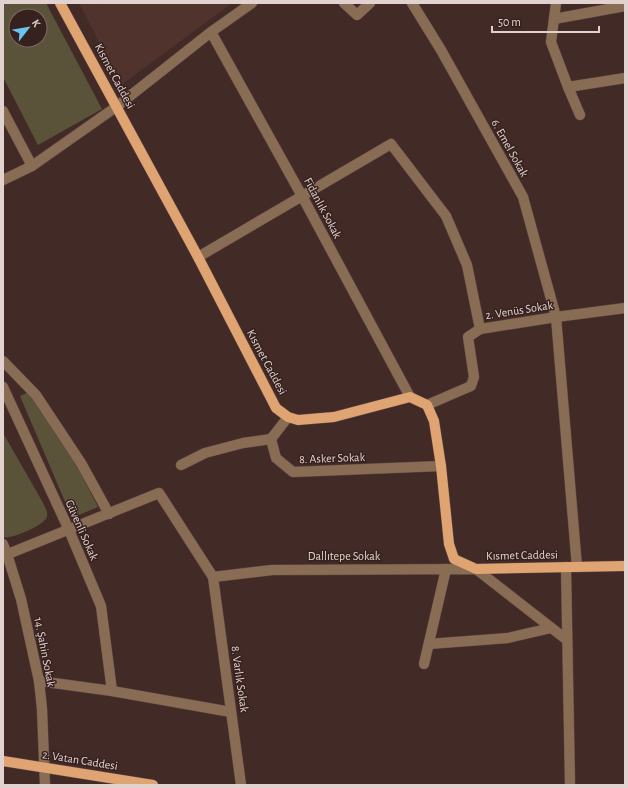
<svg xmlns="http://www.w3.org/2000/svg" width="628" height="788" font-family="'Alegreya Sans',sans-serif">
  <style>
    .built { fill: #51332e }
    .green { fill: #5a5239; fill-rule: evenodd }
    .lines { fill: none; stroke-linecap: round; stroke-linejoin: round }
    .minor-casing { stroke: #5f4945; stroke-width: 11 }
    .major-casing { stroke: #5f4945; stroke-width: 11 }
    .minor { stroke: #896c54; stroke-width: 10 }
    .major { stroke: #e0a472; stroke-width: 10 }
    .shaded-wall { fill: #472d35 }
    .labels { text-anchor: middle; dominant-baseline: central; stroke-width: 3; stroke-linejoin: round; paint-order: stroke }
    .street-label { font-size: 12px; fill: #e1d2cf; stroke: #37211e }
  </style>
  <rect width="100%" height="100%" fill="#422b27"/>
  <polygon class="built" points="79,3 232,3 121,85"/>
  <g class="green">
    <path d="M 3,3 L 46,3 L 102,109 L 38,145 L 3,77 ZM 16,16 L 40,16 L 40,40 L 16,40 Z"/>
    <polygon points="29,392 73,458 98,507 72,518 20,396"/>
    <path d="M 3,433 L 42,501 C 44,506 48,511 47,516 C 47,524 17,536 9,537 C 7,538 5,537 3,537 Z"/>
  </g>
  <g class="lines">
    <g class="minor-casing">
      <g id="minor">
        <polyline points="344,3 357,15 370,3"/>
        <polyline points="412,3 441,50 523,197 556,317 577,567"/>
        <polyline points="556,3 551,42 568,87 580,115"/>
        <polyline points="554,19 625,6"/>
        <polyline points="211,32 302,196 410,397"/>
        <polyline points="568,87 625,78"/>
        <polyline points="3,111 32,166"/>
        <polyline points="3,180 32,166 116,107 211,32 252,3"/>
        <polyline points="198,257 391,144 446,216 467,265 480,329"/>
        <polyline points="3,361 36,395 81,463 109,514"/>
        <polyline points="3,387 69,530 101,606 112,691"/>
        <polyline points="427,405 471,386 474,377 468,337 480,329 556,317 625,308"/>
        <polyline points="288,417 271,439 276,458 293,472 441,466"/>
        <polyline points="181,465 205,453 243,443 271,439"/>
        <polyline points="3,544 7,554 21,599 39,681 42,709 45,785"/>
        <polyline points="3,556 159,493 213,577 241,785"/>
        <polyline points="566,567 570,785"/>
        <polyline points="213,577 272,570 476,569 567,640"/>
        <polyline points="429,644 508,638 551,628"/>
        <polyline points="424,664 446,569"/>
        <polyline points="39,681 112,691 231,712"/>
      </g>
    </g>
    <g class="major-casing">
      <g id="major">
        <polyline points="60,3 198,257 276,408 288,417 298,420 334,417 410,397 427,405 434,421 441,466 449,544 454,559 476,569 625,566"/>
        <polyline points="3,761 153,785"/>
      </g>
    </g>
    <use href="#minor" class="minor"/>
    <use href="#major" class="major"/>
  </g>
  <polygon class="shaded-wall" points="97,3 101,3 97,5"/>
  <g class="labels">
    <g class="street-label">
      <text transform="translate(115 76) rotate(62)">Kısmet Caddesi</text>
      <text transform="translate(510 148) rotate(61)">6. Emel Sokak</text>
      <text transform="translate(323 208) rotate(62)">Fidanlık Sokak</text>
      <text transform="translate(519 310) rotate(-9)">2. Venüs Sokak</text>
      <text transform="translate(267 362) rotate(62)">Kısmet Caddesi</text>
      <text transform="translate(332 458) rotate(-2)">8. Asker Sokak</text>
      <text transform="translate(82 530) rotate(66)">Güvenli Sokak</text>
      <text transform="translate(522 555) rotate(-1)">Kısmet Caddesi</text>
      <text x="344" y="556">Dallıtepe Sokak</text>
      <text transform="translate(45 652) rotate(79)">14. Şahin Sokak</text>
      <text transform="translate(240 679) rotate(82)">8. Varlık Sokak</text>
      <text transform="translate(80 760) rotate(9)">2. Vatan Caddesi</text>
    </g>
  </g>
  <rect width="628" height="788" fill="none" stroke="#e1d2cf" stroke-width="8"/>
  <g transform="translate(28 28) rotate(59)"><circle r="19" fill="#37211e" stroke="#7b6865"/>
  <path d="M0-3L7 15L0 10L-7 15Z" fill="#6bc3f2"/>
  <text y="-6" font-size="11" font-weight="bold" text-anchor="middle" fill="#e1d2cf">K</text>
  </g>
  <path d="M492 26v6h107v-6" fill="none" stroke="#e1d2cf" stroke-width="2"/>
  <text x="498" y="26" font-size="12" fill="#e1d2cf" stroke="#37211e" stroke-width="3" paint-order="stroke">50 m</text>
</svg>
